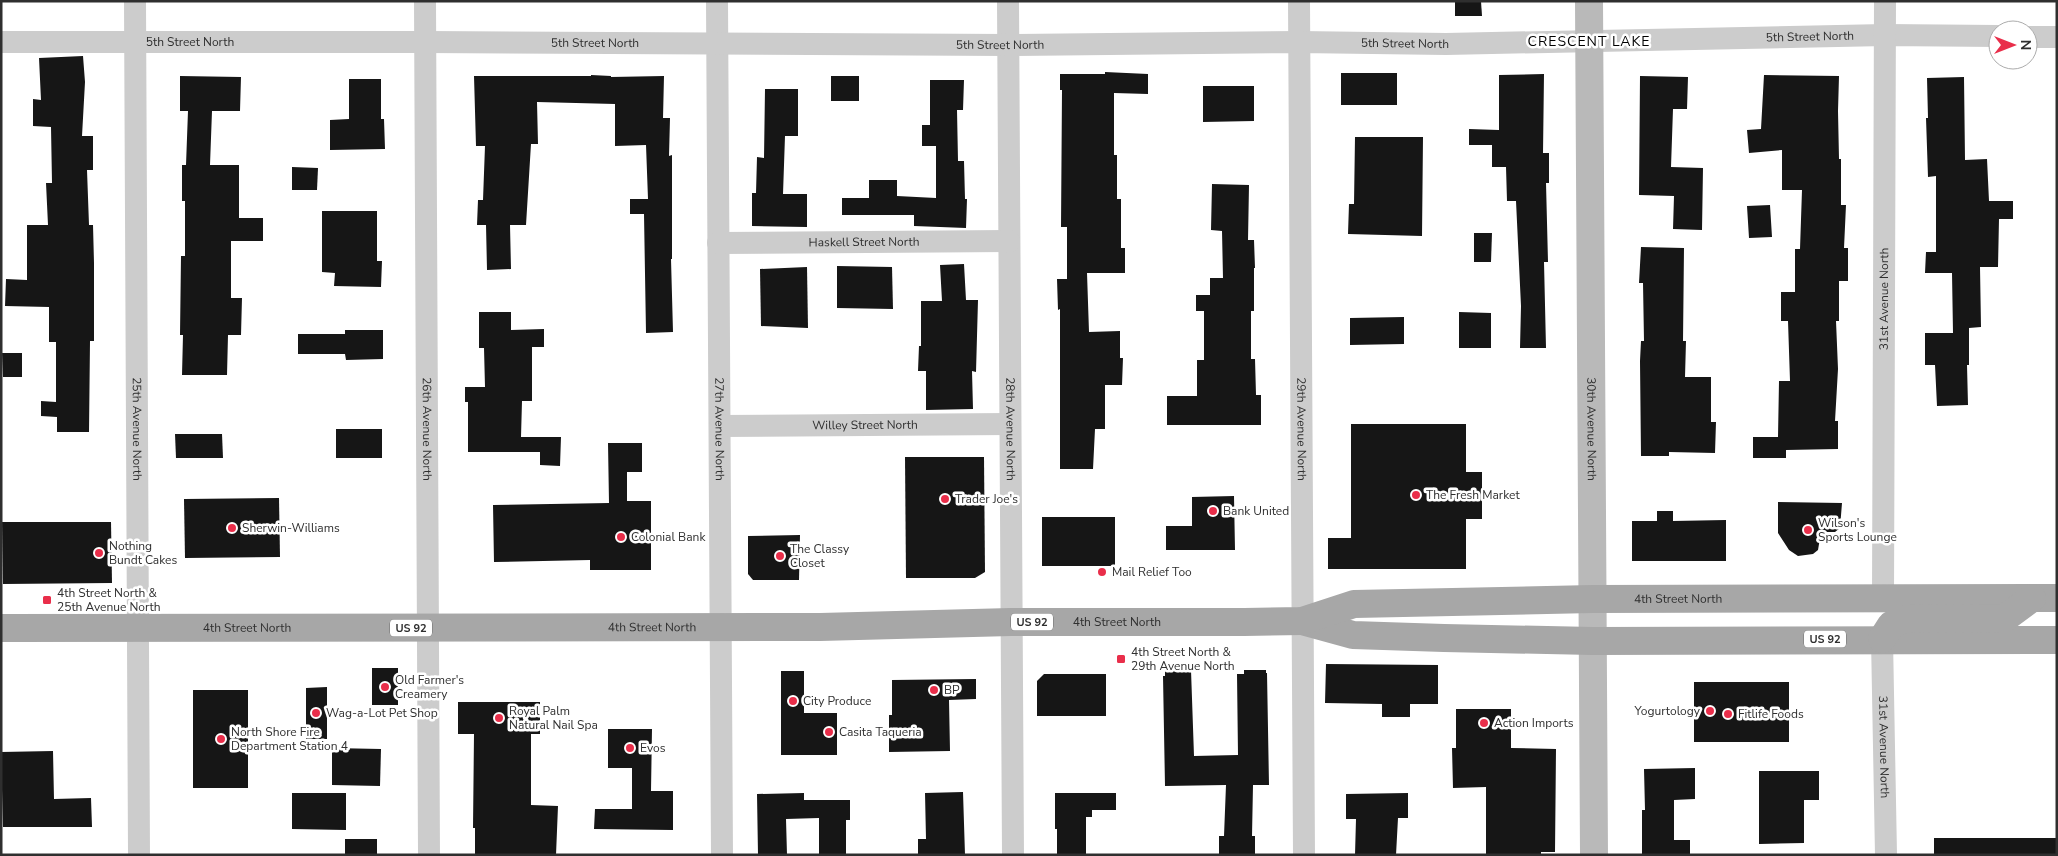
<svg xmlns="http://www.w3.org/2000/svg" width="2058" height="856" font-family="'Nunito Sans',sans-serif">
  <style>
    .building { fill: #161616 }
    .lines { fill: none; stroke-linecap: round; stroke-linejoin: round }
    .street { stroke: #ccc; stroke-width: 22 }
    .secondary { stroke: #b9b9b9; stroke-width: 28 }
    .primary { stroke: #a7a7a7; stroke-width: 28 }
    .poi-dot { fill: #e92e4a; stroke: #fff; stroke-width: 2 }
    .labels { text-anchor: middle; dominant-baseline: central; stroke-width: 5; stroke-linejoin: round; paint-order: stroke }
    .shield { fill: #fff; stroke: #6d6d6d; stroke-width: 1 }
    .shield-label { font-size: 11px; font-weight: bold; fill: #2f2f2f }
    .street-label { font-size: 12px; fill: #2f2f2f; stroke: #fff }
    .poi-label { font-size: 12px; fill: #2f2f2f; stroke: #fff; text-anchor: start }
    .neighbourhood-label { font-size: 14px; letter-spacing: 1px; fill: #000; stroke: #fff }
  </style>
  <rect width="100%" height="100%" fill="#fff"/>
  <g class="building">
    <polygon points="1455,1 1481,1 1482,16 1455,16"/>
    <polygon points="83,56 85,82 82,136 93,136 93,170 87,170 89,225 93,225 94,263 94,341 90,341 89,432 57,432 57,417 41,416 41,401 56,402 56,342 49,342 49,307 5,306 6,279 27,280 27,225 48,225 46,183 52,183 51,127 33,126 33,99 41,100 39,58"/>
    <polygon points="1105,72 1148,74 1148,94 1114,93 1114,155 1117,155 1117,199 1121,199 1121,248 1125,248 1125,273 1087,273 1089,332 1120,331 1120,358 1123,358 1122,385 1105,385 1105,429 1095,429 1093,469 1060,469 1060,309 1058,310 1057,279 1067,279 1067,227 1061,227 1062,90 1060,90 1060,74 1105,74"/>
    <rect x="1341" y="73" width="56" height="32"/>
    <polygon points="1544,74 1543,153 1549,153 1549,183 1546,183 1548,262 1544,262 1546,348 1520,348 1521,306 1516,201 1507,201 1506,167 1492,167 1492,145 1469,145 1469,129 1499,130 1499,75"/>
    <polygon points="591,75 611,76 611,77 664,76 663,118 670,118 669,156 672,155 672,259 671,259 673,332 646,333 644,214 630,214 630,199 648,199 646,145 615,146 615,104 537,102 538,144 531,144 526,225 510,225 511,269 487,270 486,225 477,225 478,200 483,200 485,146 476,146 474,76 591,76"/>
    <polygon points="1764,75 1839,76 1838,111 1839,159 1841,159 1841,205 1846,205 1844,248 1848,248 1848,281 1839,281 1839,321 1836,321 1838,369 1835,421 1838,421 1838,449 1786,450 1786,458 1753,458 1753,437 1778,437 1779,381 1790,381 1788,321 1781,321 1781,292 1795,292 1795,249 1800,249 1802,190 1782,190 1782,150 1749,153 1747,130 1761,129"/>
    <polygon points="180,76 241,77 240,111 212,111 210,165 239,165 239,218 263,218 263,241 231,241 231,298 242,298 241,335 228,335 227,375 182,375 183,335 180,335 181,256 185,256 185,201 182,201 182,165 186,165 188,111 180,111"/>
    <rect x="831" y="76" width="28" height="25"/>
    <polygon points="1640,76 1688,77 1687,109 1673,109 1671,167 1703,168 1702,230 1673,229 1674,196 1639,195"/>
    <polygon points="1964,77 1965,160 1987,159 1989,201 2013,201 2013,219 1999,219 1998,267 1980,267 1981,327 1969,328 1969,365 1967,365 1968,405 1937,406 1935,365 1925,365 1925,333 1953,333 1952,273 1925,273 1926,252 1936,252 1936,176 1928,177 1926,118 1928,118 1927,78"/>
    <polygon points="349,79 381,79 381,119 384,119 385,149 330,150 330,120 349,119"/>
    <polygon points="930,80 964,80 963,110 957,110 958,161 964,161 965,199 967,199 966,228 914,226 914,215 842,215 842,198 869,198 869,180 897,180 897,196 936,198 936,146 922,146 922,125 930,125"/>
    <polygon points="1203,86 1254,86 1254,121 1203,122"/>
    <polygon points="765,89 798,89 798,136 785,136 783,194 807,194 807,227 752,226 752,193 756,193 757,157 764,158"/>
    <polygon points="1355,137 1423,137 1422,236 1348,234 1349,204 1354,204"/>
    <polygon points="292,167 318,168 317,190 292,190"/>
    <polygon points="1212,184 1249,185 1248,240 1254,240 1255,268 1254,268 1254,311 1251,311 1251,359 1255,359 1256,395 1261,395 1261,425 1167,425 1167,396 1197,396 1197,360 1204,360 1204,311 1196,311 1196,295 1210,295 1210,278 1223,278 1222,231 1211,230"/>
    <polygon points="1770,205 1772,237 1749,238 1747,206"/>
    <polygon points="322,211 377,211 377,261 382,261 381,287 334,286 335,273 322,272"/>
    <polygon points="1474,233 1492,233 1491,262 1474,262"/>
    <polygon points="1641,247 1684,248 1683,341 1686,341 1685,377 1711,377 1711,422 1716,422 1715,453 1669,452 1669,456 1641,456 1640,361 1641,341 1644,341 1643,283 1639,283"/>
    <polygon points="964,264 966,300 978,300 976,372 972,371 973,409 926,410 926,371 918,371 919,346 921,346 921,301 942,301 940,265"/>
    <polygon points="837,266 892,267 893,309 837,308"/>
    <polygon points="807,267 808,328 761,326 760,269"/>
    <polygon points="479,312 511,312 511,330 544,329 544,347 532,347 532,401 522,401 521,437 561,437 560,466 540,465 540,452 468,452 468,402 465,402 465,387 485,387 484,348 479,348"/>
    <polygon points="1459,312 1491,313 1491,348 1459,348"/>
    <polygon points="1404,317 1404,344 1350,345 1350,318"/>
    <polygon points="345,330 383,330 383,359 346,360 345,354 298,354 298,334 345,334"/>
    <polygon points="2,353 22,353 22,377 3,377"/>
    <polygon points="1351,424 1466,424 1466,472 1482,472 1482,519 1466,519 1466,569 1328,569 1328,538 1351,538"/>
    <rect x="336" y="429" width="46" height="29"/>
    <polygon points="175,434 222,434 223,458 176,458"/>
    <polygon points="608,443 642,443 642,472 627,472 627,501 651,501 651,570 590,570 590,560 494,562 493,505 609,503"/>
    <polygon points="905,457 984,457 985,572 975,578 906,578"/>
    <polygon points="1234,496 1235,550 1166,550 1166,526 1192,526 1192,497"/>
    <polygon points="279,498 280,557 185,558 184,499"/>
    <polygon points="1778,502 1842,503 1840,528 1835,532 1821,532 1818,550 1813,554 1798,556 1789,550 1778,533"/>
    <polygon points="1657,511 1673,511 1673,521 1726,520 1726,561 1632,561 1632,521 1657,521"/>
    <rect x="1042" y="517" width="73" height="49"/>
    <polygon points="2,522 111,522 112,583 3,584"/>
    <polygon points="800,535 799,580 753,580 748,574 748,536"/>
    <polygon points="1326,664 1438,665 1438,704 1410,704 1410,717 1382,717 1382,704 1325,703"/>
    <rect x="372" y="668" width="26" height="37"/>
    <polygon points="1191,670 1194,756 1238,755 1237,674 1244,674 1244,670 1266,670 1266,673 1267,673 1269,785 1253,785 1252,836 1255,836 1255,855 1219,855 1219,836 1224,836 1226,785 1165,786 1163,676 1165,676 1165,671"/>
    <polygon points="781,671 804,671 804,713 837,713 837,755 781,755"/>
    <polygon points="1044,674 1106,674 1106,716 1037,716 1037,681"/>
    <polygon points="976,679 976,699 949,700 950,751 889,752 889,715 892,715 892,680"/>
    <rect x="1694" y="682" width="95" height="60"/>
    <polygon points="327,687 327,739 306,739 306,688"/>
    <rect x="193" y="690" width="55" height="98"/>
    <polygon points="458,702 540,702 540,734 531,734 531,805 558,806 556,855 475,855 475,828 473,828 474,734 458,734"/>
    <polygon points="1456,709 1511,709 1511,748 1556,749 1555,852 1541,852 1541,855 1486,855 1486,787 1453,788 1452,748 1456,748"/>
    <polygon points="608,729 652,729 651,791 673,791 673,830 594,829 595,809 632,809 632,768 608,768"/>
    <polygon points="332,748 381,749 380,786 332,785"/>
    <polygon points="53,751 54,799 91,798 92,827 3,827 1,752"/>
    <polygon points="1695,768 1695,799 1674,800 1674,840 1690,840 1690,855 1642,855 1642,810 1645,810 1644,769"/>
    <polygon points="1759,771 1819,771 1819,800 1804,800 1804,843 1759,844"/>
    <polygon points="963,792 965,855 918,855 918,839 926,839 925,793"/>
    <polygon points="292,793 346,793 346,830 292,829"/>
    <polygon points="804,793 804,800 850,800 850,820 846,820 846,855 819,855 819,818 786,819 787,855 758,855 757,794"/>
    <polygon points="1055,793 1116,793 1116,810 1092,810 1092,817 1086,817 1086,855 1057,855 1057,829 1055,829"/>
    <polygon points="1408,793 1408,818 1398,818 1396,855 1355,855 1356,819 1346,819 1346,794"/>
    <rect x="1934" y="838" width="123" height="17"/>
    <rect x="345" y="839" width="32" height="16"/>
  </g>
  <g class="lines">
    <g class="street">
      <path id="s1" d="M 135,1 L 139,855"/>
      <path id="s2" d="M 425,1 L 429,855"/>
      <path id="s3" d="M 717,1 L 722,855"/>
      <path id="s4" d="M 1008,1 L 1013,855"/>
      <path id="s5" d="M 1299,1 L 1304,855"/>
      <polyline points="2028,37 2057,37"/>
      <path id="s6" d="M 1,42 L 425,42 L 1008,45 L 1299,42 L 1446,44 L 1885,35 L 1998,36"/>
      <path id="s7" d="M 718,243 L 1009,241"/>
      <path id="s8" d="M 720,426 L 1010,424"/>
      <path id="s9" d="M 1883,598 L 1885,1"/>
      <path id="s10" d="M 1882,639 L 1886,855"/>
    </g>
    <path class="secondary" id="s11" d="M 1589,1 L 1594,855"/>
    <g class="primary">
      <polyline points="1302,621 1353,635 1444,638 1593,641 2057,640"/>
      <path id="s12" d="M 1,628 L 820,627 L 1011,622 L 1244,622 L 1302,621 L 1354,604 L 1593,599 L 2057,598"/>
      <polyline points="1882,639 1891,625 1904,619 2005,618 2032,598"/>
    </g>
  </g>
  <g class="poi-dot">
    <circle cx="1416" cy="495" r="5"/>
    <circle cx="945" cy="499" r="5"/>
    <circle cx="1213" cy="511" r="5"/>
    <circle cx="232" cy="528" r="5"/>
    <circle cx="1808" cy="530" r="5"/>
    <circle cx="621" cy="537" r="5"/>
    <circle cx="99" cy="553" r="5"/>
    <circle cx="780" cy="556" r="5"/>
    <circle cx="1102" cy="572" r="5"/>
    <rect x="42" y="595" width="10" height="10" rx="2.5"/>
    <rect x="1116" y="654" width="10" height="10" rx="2.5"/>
    <circle cx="385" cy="687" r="5"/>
    <circle cx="934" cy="690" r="5"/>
    <circle cx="793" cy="701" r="5"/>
    <circle cx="1710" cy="711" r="5"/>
    <circle cx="316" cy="713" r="5"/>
    <circle cx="1728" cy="714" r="5"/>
    <circle cx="499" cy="718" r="5"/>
    <circle cx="1484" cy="723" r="5"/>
    <circle cx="829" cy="732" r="5"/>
    <circle cx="221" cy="739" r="5"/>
    <circle cx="630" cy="748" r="5"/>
  </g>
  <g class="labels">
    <g class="shield">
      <rect x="1011" y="613.5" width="42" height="17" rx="4"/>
      <rect x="390" y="619.5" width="42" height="17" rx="4"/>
      <rect x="1804" y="630.5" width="42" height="17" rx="4"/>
    </g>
    <g class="shield-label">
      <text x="1032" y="622">US 92</text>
      <text x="411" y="628">US 92</text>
      <text x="1825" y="639">US 92</text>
    </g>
    <g class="street-label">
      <text stroke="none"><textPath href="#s6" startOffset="1809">5th Street North</textPath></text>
      <text stroke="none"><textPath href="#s6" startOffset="189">5th Street North</textPath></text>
      <text stroke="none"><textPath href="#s6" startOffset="594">5th Street North</textPath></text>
      <text stroke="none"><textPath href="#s6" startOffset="1404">5th Street North</textPath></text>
      <text stroke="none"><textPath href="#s6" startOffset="999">5th Street North</textPath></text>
      <text stroke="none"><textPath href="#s7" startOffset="146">Haskell Street North</textPath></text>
      <text stroke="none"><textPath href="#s9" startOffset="299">31st Avenue North</textPath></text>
      <text stroke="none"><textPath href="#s8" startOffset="145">Willey Street North</textPath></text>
      <text stroke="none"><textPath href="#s1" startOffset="428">25th Avenue North</textPath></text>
      <text stroke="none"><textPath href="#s2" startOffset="428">26th Avenue North</textPath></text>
      <text stroke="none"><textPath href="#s3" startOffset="428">27th Avenue North</textPath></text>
      <text stroke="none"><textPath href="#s4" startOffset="428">28th Avenue North</textPath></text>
      <text stroke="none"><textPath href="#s5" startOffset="428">29th Avenue North</textPath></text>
      <text stroke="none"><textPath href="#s11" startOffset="428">30th Avenue North</textPath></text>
      <text stroke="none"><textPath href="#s12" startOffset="1680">4th Street North</textPath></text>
      <text stroke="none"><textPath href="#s12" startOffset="1116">4th Street North</textPath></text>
      <text stroke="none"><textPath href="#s12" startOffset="651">4th Street North</textPath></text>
      <text stroke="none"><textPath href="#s12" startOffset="246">4th Street North</textPath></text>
      <text stroke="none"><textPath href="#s10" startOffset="108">31st Avenue North</textPath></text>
    </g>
    <g class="poi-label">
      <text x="1426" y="495">The Fresh Market</text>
      <text x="955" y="499">Trader Joe's</text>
      <text x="1223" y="511">Bank United</text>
      <text x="1818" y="523">Wilson's<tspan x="1818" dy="14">Sports Lounge</tspan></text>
      <text x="242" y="528">Sherwin-Williams</text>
      <text x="631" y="537">Colonial Bank</text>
      <text x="109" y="546">Nothing<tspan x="109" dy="14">Bundt Cakes</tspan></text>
      <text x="790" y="549">The Classy<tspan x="790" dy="14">Closet</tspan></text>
      <text x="1112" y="572">Mail Relief Too</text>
      <text x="57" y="593">4th Street North &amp;<tspan x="57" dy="14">25th Avenue North</tspan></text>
      <text x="1131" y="652">4th Street North &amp;<tspan x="1131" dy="14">29th Avenue North</tspan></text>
      <text x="395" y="680">Old Farmer's<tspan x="395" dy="14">Creamery</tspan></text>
      <text x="944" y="690">BP</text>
      <text x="803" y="701">City Produce</text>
      <text x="509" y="711">Royal Palm<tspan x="509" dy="14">Natural Nail Spa</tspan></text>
      <text x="1700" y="711" text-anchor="end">Yogurtology</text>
      <text x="326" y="713">Wag-a-Lot Pet Shop</text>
      <text x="1738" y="714">Fitlife Foods</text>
      <text x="1494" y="723">Action Imports</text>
      <text x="231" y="732">North Shore Fire<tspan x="231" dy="14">Department Station 4</tspan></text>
      <text x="839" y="732">Casita Taqueria</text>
      <text x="640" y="748">Evos</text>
    </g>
    <g class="neighbourhood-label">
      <text x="1589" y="41">CRESCENT LAKE</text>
    </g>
  </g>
  <rect width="2058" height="856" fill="none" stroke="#2f2f2f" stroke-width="5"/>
  <g transform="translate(2013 45) rotate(90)"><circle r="24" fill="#ffffff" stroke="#acacac"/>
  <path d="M0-4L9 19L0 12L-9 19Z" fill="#e92e4a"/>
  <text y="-8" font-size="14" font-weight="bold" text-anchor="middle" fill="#2f2f2f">N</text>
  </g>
</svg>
